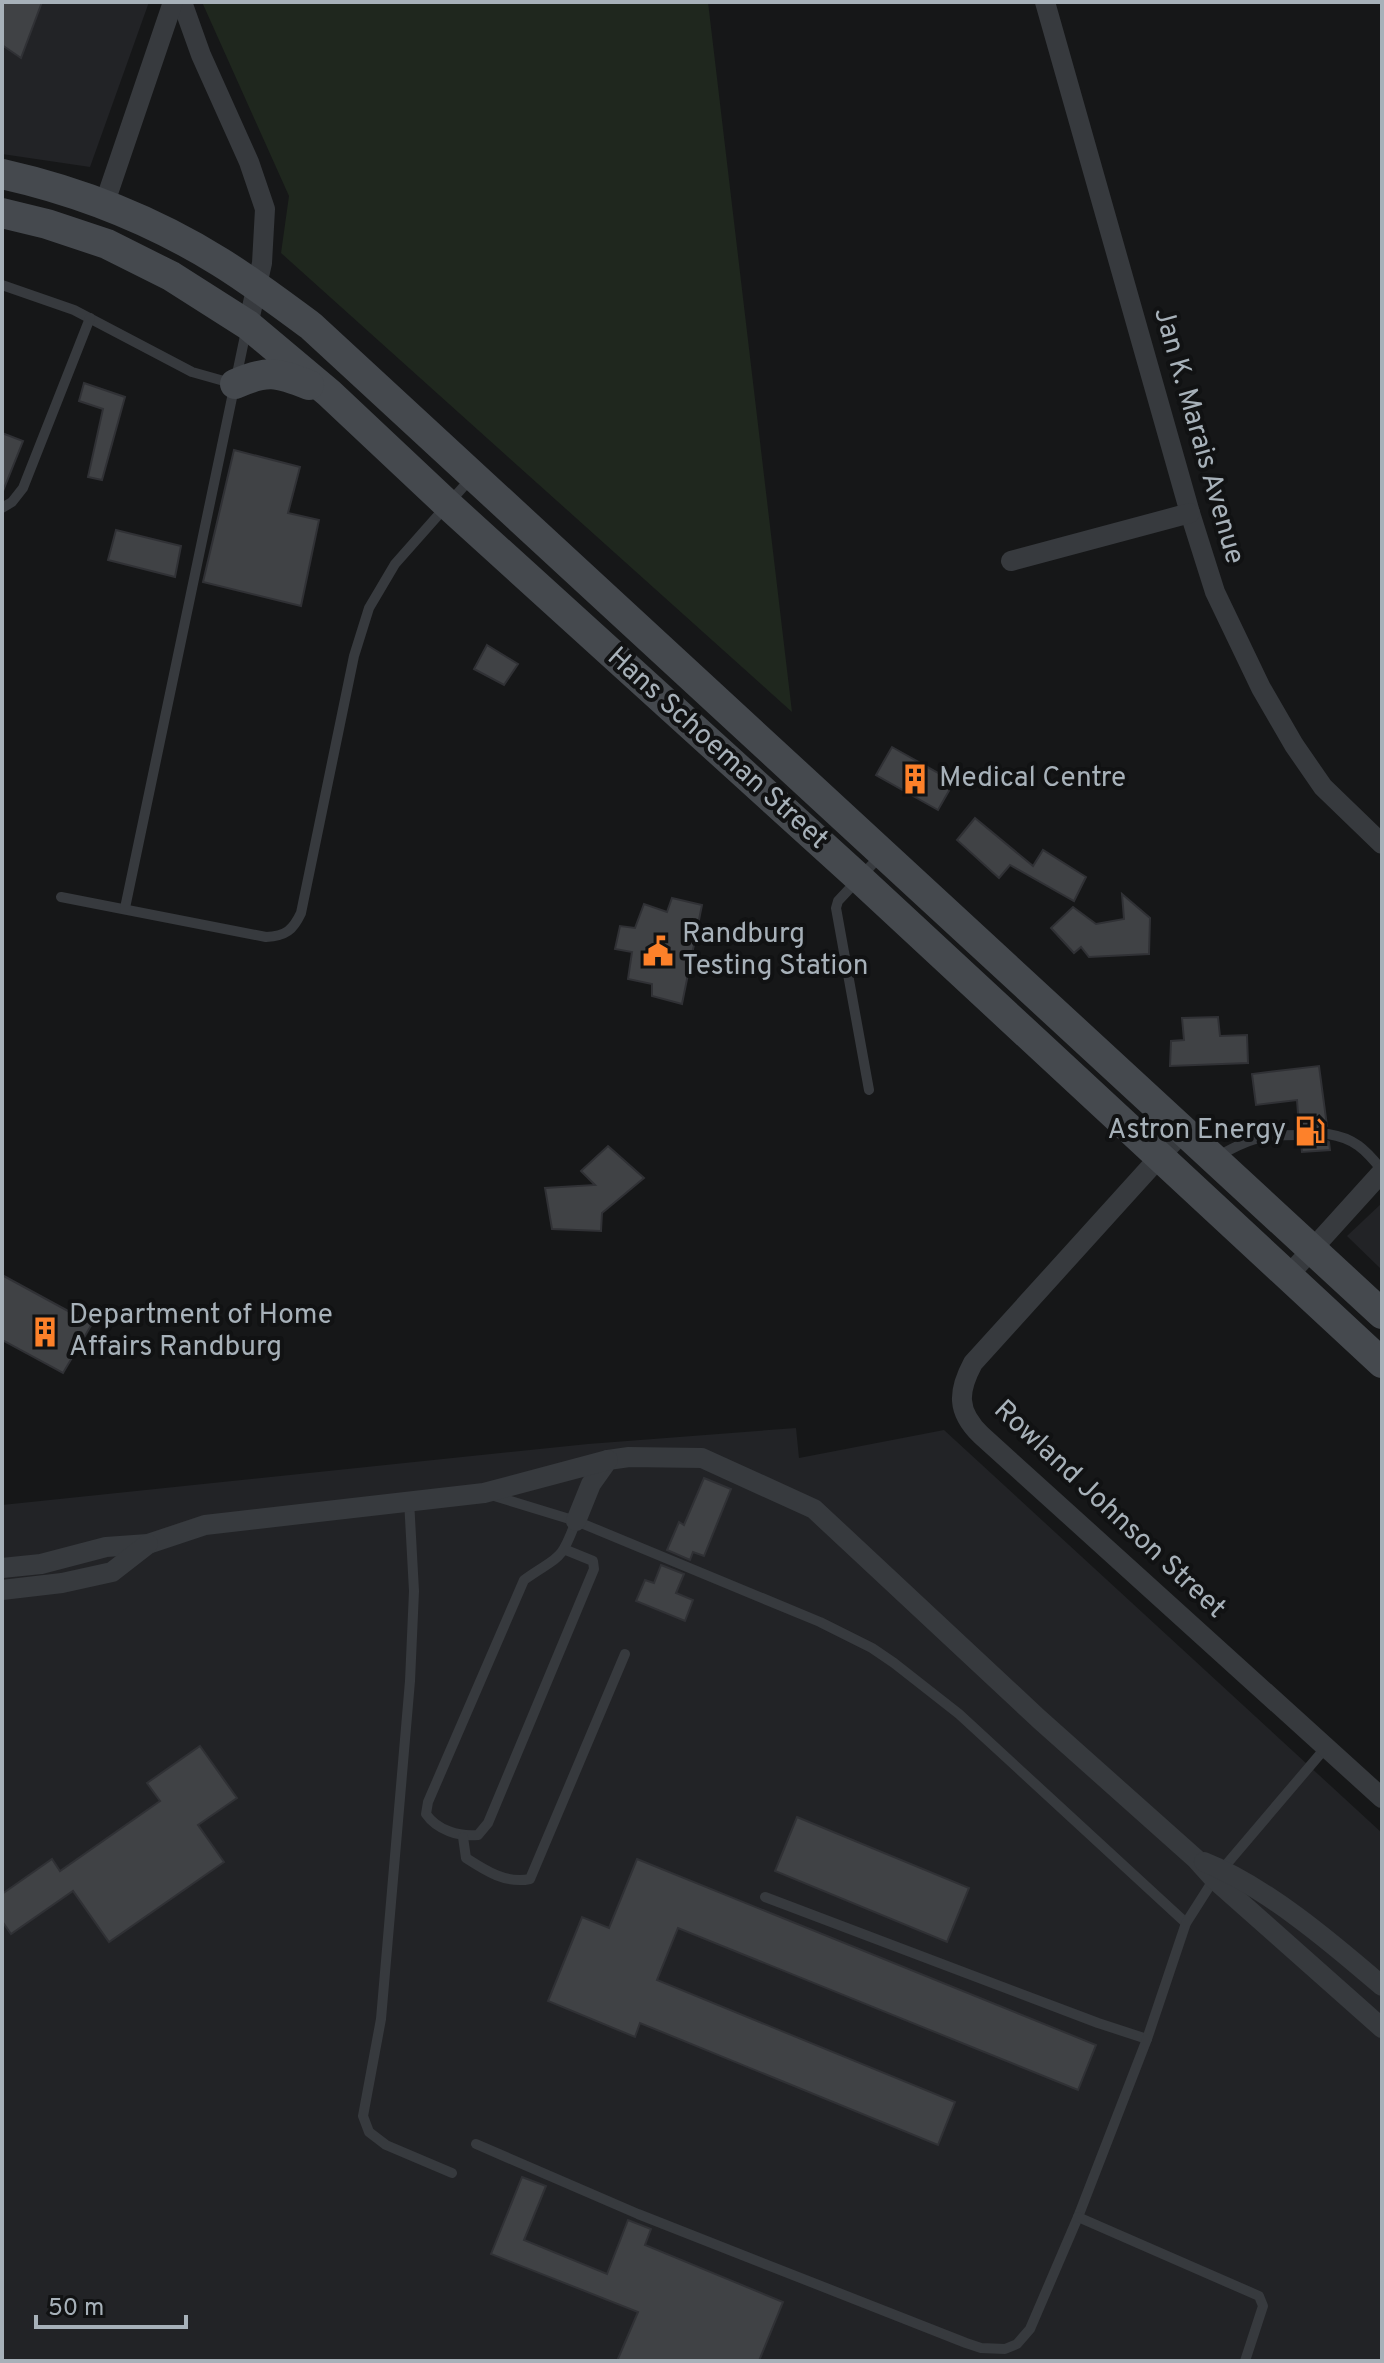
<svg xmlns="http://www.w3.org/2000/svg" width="1384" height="2363" font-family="Overpass,sans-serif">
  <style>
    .built { fill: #222326 }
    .green { fill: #1f271e }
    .building { fill: #404245; stroke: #303135; stroke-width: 2 }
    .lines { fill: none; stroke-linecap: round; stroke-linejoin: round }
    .lane { stroke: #373a3e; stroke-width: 10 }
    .street { stroke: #373a3e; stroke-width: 20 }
    .secondary { stroke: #45494e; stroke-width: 30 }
    .labels { text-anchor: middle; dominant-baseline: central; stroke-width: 8; stroke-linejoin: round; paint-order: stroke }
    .street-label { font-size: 28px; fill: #a7b1b9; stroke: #111213 }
    .poi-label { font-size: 28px; fill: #a7b1b9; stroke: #111213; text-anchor: start }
  </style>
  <rect width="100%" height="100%" fill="#161718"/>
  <g class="built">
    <polygon points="2,2 149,2 90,167 2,154"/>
    <polygon points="1382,1203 1382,1270 1347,1236"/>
    <polygon points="796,1428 799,1458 944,1430 1382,1833 1382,2361 2,2361 2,1505 588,1444"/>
  </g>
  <polygon class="green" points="202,2 708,2 792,712 281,253 289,196"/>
  <g class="building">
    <polygon points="2,2 42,2 21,58 2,45"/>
    <polygon points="84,383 125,397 102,480 88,477 103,409 79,401"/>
    <polygon points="2,433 23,441 3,491 2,491"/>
    <polygon points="234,450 300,467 288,513 319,520 301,606 203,582"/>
    <polygon points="116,530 181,546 175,577 108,560"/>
    <polygon points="487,645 518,664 504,685 474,669"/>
    <polygon points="892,747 954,782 938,810 876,775"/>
    <polygon points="975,818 1033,866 1043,850 1086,877 1074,901 1010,865 999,878 957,840"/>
    <polygon points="1122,894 1150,918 1149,954 1089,957 1081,947 1074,953 1051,928 1073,907 1096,924 1124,919"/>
    <polygon points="672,898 702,905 682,1004 652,996 652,984 628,979 632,952 615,949 620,926 635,928 644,904 667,912"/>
    <polygon points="1218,1017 1220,1036 1247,1035 1248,1063 1170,1066 1171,1041 1184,1040 1182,1018"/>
    <polygon points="1319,1066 1327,1126 1322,1129 1320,1136 1329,1142 1330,1150 1302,1152 1301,1143 1306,1140 1308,1134 1305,1128 1299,1127 1297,1100 1256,1105 1252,1074"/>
    <polygon points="608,1146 644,1178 602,1213 601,1231 552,1229 545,1188 595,1185 581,1171"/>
    <polygon points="2,1275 92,1324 63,1373 2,1340"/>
    <polygon points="704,1478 731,1489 704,1556 693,1552 690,1560 667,1550 679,1522 684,1525"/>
    <polygon points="661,1565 684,1574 676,1593 693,1600 685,1621 636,1601 645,1580 654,1583"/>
    <polygon points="200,1746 237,1798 198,1825 224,1862 109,1942 73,1891 11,1934 2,1921 2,1894 52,1859 60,1871 160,1801 147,1783"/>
    <polygon points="797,1817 969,1888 947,1942 775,1871"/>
    <polygon points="637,1859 1096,2045 1078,2090 678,1928 657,1980 955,2102 938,2145 640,2023 635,2037 548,2001 582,1917 609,1928"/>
    <polygon points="522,2177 546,2186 524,2240 607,2274 628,2220 651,2229 645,2245 783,2302 759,2361 617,2361 638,2312 491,2254"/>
  </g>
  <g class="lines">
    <g class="lane">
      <polyline points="2,285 74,310 192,372 231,383"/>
      <polyline points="2,508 12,502 23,488 90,318"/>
      <path d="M 61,897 L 266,937 C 286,936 293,930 301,913 L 354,656 L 369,608 L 395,564 L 472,477"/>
      <polyline points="125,908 246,331"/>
      <polyline points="869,1090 836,908 838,901 882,854"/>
      <path d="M 1328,1134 C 1354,1138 1365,1149 1382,1170"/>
      <path d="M 1215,1158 C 1249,1138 1261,1135 1300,1135"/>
      <polyline points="491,1495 576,1521 820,1622 872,1648 894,1663 959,1714 1186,1923"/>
      <polyline points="409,1500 414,1591 410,1681 381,2019 363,2116 369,2132 386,2145 452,2173"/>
      <path d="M 566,1550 L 593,1561 L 594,1569 L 488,1823 L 478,1835 C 459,1837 437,1830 426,1814 L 428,1802 L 524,1580 C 559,1555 560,1564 576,1521"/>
      <path d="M 463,1837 L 466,1858 C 486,1871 506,1884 530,1879 L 625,1654"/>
      <polyline points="765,1897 1098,2023 1147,2039"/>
      <polyline points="476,2144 638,2214 966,2343 981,2348 1005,2349 1017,2344 1030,2329 1078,2217 1147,2039 1186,1923 1214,1879 1327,1746"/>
      <polyline points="1078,2217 1259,2296 1263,2306 1245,2361"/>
    </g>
    <g class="street">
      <polyline points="182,2 201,55 249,162 265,209 262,263 248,325"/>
      <polyline points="1045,2 1190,513 1215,592 1261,688 1294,745 1323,787 1382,844"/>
      <polyline points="104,205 173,2"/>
      <polyline points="1011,561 1190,513"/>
      <path d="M 1184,1130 L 973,1363 C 958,1391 956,1411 981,1435 L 1382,1798"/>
      <polyline points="1287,1277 1382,1172"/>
      <polyline points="576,1521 591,1484 608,1460 629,1457 702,1458 814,1509 1039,1719 1196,1859 1214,1879 1382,2028"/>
      <polyline points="2,1568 41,1564 106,1547 148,1544 205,1525 484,1493 608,1460"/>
      <polyline points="2,1590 62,1583 112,1572 148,1544"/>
      <path d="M 1204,1862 C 1265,1886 1332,1943 1382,1986"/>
    </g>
    <g class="secondary">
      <path d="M 2,174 C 78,191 154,221 220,262 C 251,281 281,304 311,326 L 1382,1314"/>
      <polyline points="2,213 47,224 107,244 171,276 248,325 329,393 447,504 859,878 1382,1363"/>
      <path d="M 235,384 C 267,370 276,372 309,385"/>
    </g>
  </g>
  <defs>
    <g id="building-bare" transform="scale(2.4)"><path d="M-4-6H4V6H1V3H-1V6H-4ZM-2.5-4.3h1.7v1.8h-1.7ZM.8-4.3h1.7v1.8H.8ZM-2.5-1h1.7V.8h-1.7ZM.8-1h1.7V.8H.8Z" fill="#fd812a" stroke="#111213" stroke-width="2.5" paint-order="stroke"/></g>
    <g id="civic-bare" transform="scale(2.4)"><path d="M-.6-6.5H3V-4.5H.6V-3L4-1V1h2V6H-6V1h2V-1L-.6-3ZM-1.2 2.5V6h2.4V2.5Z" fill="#fd812a" stroke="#111213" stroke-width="2.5" paint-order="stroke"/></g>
    <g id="fuel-bare" transform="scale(2.4)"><path d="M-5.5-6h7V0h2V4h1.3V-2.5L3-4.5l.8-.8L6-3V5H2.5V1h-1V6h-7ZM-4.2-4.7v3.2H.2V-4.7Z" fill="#fd812a" stroke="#111213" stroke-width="2.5" paint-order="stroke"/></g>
  </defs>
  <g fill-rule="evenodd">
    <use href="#building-bare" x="915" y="779"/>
    <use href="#civic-bare" x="658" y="951"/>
    <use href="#fuel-bare" x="1310" y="1131"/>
    <use href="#building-bare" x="45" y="1332"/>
  </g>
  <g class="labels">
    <g class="street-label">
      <text transform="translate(1198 436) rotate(74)">Jan K. Marais Avenue</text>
      <text transform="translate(717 749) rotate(42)">Hans Schoeman Street</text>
      <text transform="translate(1109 1510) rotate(43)">Rowland Johnson Street</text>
    </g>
    <g class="poi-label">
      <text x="939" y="779">Medical Centre</text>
      <text x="682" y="935">Randburg<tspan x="682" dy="32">Testing Station</tspan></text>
      <text x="1286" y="1131" text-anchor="end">Astron Energy</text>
      <text x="69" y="1316">Department of Home<tspan x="69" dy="32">Affairs Randburg</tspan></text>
    </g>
  </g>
  <rect width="1384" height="2363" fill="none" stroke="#a7b1b9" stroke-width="8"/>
  <path d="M36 2315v12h150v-12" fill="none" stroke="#a7b1b9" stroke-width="4"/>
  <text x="48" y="2315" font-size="24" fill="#a7b1b9" stroke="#111213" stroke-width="6" paint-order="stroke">50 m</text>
</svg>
